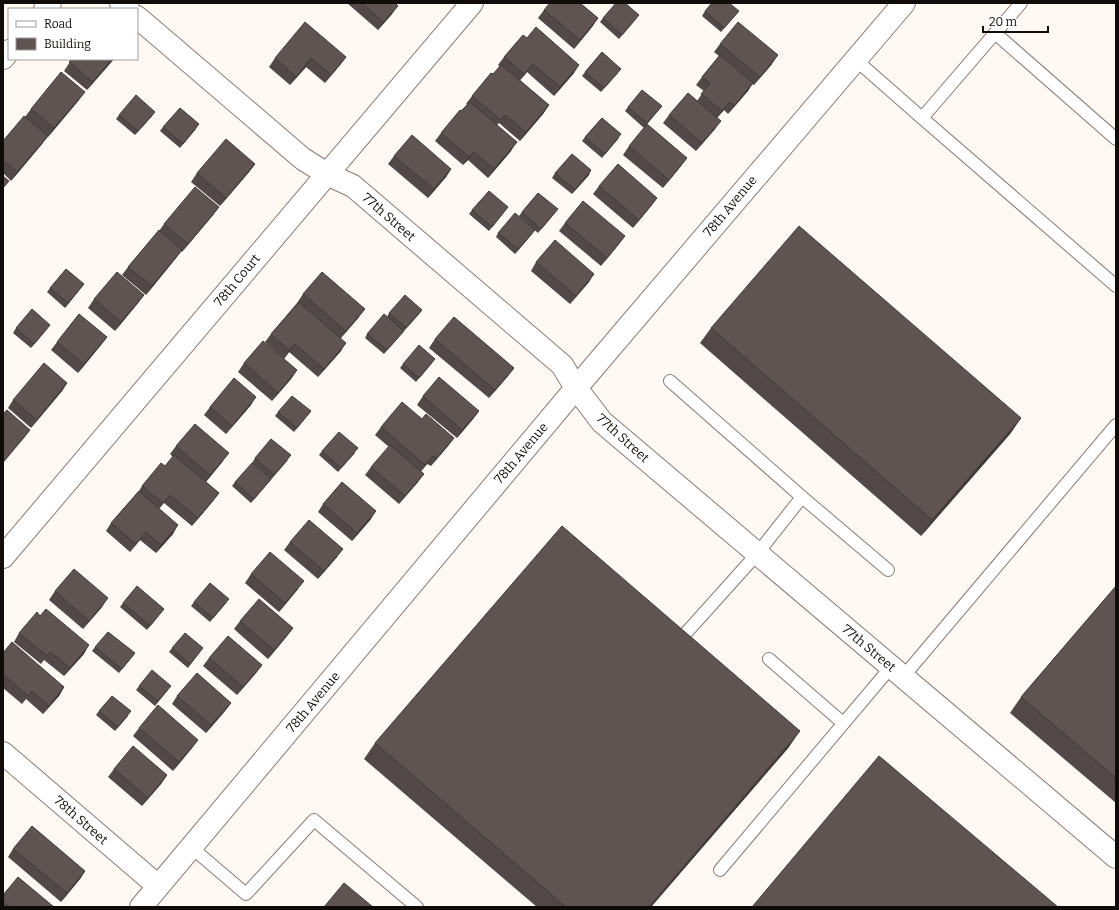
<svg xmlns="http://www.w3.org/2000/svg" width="1119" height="910" font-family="Bitter,serif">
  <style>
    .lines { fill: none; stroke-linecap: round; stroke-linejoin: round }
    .lane-casing { stroke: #887d77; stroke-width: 14 }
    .street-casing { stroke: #887d77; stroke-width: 24 }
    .lane { stroke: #fff; stroke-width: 12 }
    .street { stroke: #fff; stroke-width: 22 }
    .wall { fill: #524847 }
    .shaded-wall { fill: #423b39 }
    .building { fill: #5f5452; stroke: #423b39 }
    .labels { text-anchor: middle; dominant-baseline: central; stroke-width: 4; stroke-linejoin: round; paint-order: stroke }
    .street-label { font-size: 13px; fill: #0f0c09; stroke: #fff }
  </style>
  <rect width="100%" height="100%" fill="#fff8f3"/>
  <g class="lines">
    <g class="lane-casing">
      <g id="lane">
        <polyline points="995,33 1116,139"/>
        <polyline points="856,60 922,118 1021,3"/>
        <polyline points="922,118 1116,286"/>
        <polyline points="670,381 802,497 888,570"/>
        <polyline points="686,633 757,554 802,497"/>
        <polyline points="769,659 843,723"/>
        <polyline points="903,677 1116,425"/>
        <polyline points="191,847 246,894 314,820 417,907"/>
        <polyline points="720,870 891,667"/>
      </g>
    </g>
    <g class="street-casing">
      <g id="street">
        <polyline points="121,3 128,9"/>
        <polyline points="45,9 50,3"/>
        <polyline points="137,17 303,159 327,174 353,186 562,365 576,388 602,422 1116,857"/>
        <polyline points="3,58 9,51"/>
        <polyline points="3,557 472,3"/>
        <polyline points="3,753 158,886"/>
        <polyline points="141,907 576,388 904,3"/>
      </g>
    </g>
    <use href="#lane" class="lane"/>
    <use href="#street" class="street"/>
  </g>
  <g class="wall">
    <polygon points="347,3 395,3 392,14 378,30"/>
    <polygon points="544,10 598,18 592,27 574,49 538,18"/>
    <polygon points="705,11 739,11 721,32 702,16"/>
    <polygon points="603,18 636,19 619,39 600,22"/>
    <polygon points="527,38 574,73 554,96 527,72 520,80 549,105 543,114 520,141 499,123 497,125 511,151 488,178 468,160 463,165 435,141 441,133 467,105 466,104 472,96 500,67 498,65 504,57"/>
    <polygon points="720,44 772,64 754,85 752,84 748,91 728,114 724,110 717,118 715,129 696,151 663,123 669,115 697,101 704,91 696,85 702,77 719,56 714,52"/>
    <polygon points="346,57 340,65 325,83 306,67 290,85 269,67 275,58"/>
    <polygon points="72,59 114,59 87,90 64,71"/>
    <polygon points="585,72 618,73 601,92 582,76"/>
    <polygon points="79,100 48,137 48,136 42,144 11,181 3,173 3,141 25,117 31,109"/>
    <polygon points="662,106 644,128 625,111 628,107"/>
    <polygon points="119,115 152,116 135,135 116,119"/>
    <polygon points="163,127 196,129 180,148 160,131"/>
    <polygon points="585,137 619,138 602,158 582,141"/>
    <polygon points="629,146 681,166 663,188 623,155"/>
    <polygon points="394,156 451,169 446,177 428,198 388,164"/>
    <polygon points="255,164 249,172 220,206 191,182 197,173"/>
    <polygon points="555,173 589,175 572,194 552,178"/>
    <polygon points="599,186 657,198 651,206 633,228 593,194"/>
    <polygon points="219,207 213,215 182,252 181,251 176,258 146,295 122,275 128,267 159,231 164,224"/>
    <polygon points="508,207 489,231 469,214 472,210"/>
    <polygon points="522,212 555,213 538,233 519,216"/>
    <polygon points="565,223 619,244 601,266 559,231"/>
    <polygon points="498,233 532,234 515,254 496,237"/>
    <polygon points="536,262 589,282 570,304 531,271"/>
    <polygon points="84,284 65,308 47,292 50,288"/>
    <polygon points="303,294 359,317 341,338 341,351 318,377 289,352 284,359 265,342 271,334 297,303"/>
    <polygon points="144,295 138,303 115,331 88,308 94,299"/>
    <polygon points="389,313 419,314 403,332 384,354 365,338 367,334 387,317"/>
    <polygon points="16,328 47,329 31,348 13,333"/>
    <polygon points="711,328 1021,418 1010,434 921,536 700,343"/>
    <polygon points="107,337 101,345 78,373 51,350 57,342"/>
    <polygon points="435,339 514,368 508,376 489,398 429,348"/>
    <polygon points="244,363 297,370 291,379 272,401 238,372"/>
    <polygon points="432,363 416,382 400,368 403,364"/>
    <polygon points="67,383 62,391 31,428 8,408 13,400"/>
    <polygon points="423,396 479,411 473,419 457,438 417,405"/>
    <polygon points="251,405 226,434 204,415 210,407"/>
    <polygon points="311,411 294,432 275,416 278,412"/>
    <polygon points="422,419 454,438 448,446 431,466 427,464 421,471 418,482 399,504 365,475 371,467 389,447 375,435 381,427"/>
    <polygon points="176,446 223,461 206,482 219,493 213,501 192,526 164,503 159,509 173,534 156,553 140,540 130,552 106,531 111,523 139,491 142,486 165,466 173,457 170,454"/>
    <polygon points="322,451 355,453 338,472 319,455"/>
    <polygon points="255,458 288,460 251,503 232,486 235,482 270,478 252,463"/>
    <polygon points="323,504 371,519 352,541 318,512"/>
    <polygon points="290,542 337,557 318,579 284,550"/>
    <polygon points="251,574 298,589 279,612 245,583"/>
    <polygon points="1116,586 1116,803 1010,713 1021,697"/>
    <polygon points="55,591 102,607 83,629 49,600"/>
    <polygon points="194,602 226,603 210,622 191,606"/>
    <polygon points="123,603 164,609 147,630 120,607"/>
    <polygon points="240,621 293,628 287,636 268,659 234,629"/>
    <polygon points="19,633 84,654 64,676 44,660 41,664 14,642"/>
    <polygon points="95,647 135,653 119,673 92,651"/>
    <polygon points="172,648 200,652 188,668 169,652"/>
    <polygon points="3,653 64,687 59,696 43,714 26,699 22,704 3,688"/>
    <polygon points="209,658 262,665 256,673 237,695 203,666"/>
    <polygon points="139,686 168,690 155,706 136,690"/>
    <polygon points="177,696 231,703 225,711 206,733 172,704"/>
    <polygon points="99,711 128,716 115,731 96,715"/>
    <polygon points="139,728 198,740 192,748 173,771 133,736"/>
    <polygon points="375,743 789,747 651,907 537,907 364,759"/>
    <polygon points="114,769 167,775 161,784 142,806 108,777"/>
    <polygon points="13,849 85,871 80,879 61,902 8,857"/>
    <polygon points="3,895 54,907 3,907"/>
  </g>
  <g class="shaded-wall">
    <polygon points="398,6 392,14 378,30 383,22"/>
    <polygon points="598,18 592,27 574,49 580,40"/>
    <polygon points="778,55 772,64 754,85 760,77"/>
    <polygon points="346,57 340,65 325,83 331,75"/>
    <polygon points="311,58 306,67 290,85 296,77"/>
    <polygon points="112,59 114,59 87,90 93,82"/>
    <polygon points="533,64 527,72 518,83 524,74"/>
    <polygon points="579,65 574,73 554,96 560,87"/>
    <polygon points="753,83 748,91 728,114 734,106"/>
    <polygon points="85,92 79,100 48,137 54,128"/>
    <polygon points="730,102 724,110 716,119 722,111"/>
    <polygon points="549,105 543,114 520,141 526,132"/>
    <polygon points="155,112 152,116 135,135 138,131"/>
    <polygon points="721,121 715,129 696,151 702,143"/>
    <polygon points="48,136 42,144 11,181 17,172"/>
    <polygon points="517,142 511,151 488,178 494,169"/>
    <polygon points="474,152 468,160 463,165 469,157"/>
    <polygon points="687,158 681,166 663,188 669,180"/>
    <polygon points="255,164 249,172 220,206 226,198"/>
    <polygon points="451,169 446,177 428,198 434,189"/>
    <polygon points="591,170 589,175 572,194 575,190"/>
    <polygon points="657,198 651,206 633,228 639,220"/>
    <polygon points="219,207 213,215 182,252 188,244"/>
    <polygon points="535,230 532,234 515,254 518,249"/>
    <polygon points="625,236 619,244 601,266 607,258"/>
    <polygon points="182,250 176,258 146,295 152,286"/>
    <polygon points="594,274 589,282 570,304 576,296"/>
    <polygon points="84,284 81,288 65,308 68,303"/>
    <polygon points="144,295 138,303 115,331 121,322"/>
    <polygon points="365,309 359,317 340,339 346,331"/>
    <polygon points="422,310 419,314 403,332 406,328"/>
    <polygon points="50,325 47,329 31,348 34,344"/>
    <polygon points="107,337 101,345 78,373 84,364"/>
    <polygon points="346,343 341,351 318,377 324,369"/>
    <polygon points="295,344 289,352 284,359 289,350"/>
    <polygon points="514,368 508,376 489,398 495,390"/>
    <polygon points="297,370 291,379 272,401 278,393"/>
    <polygon points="67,383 62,391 31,428 37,420"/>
    <polygon points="256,397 251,405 226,434 232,426"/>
    <polygon points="479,411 473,419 457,438 462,430"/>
    <polygon points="1021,418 1010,434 921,536 932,520"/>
    <polygon points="30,430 24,438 3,463 3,462"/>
    <polygon points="454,438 448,446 431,466 437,458"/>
    <polygon points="229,453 223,461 204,484 210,475"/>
    <polygon points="433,456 427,464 420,473 425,465"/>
    <polygon points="424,474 418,482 399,504 405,496"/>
    <polygon points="219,493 213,501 192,526 198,518"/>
    <polygon points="376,511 371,519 352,541 357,533"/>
    <polygon points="178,525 173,534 156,553 161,545"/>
    <polygon points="146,532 140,540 130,552 136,544"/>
    <polygon points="343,549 337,557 318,579 324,571"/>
    <polygon points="304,581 298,589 279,612 285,603"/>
    <polygon points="108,598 102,607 83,629 89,621"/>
    <polygon points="293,628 287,636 268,659 274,650"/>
    <polygon points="89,645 84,654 64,676 70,668"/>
    <polygon points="262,665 256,673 237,695 243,687"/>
    <polygon points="64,687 59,696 43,714 49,706"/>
    <polygon points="231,703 225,711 206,733 211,725"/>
    <polygon points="800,731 789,747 651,907 649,907"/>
    <polygon points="198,740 192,748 173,771 179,762"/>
    <polygon points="167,775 161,784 142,806 148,798"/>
    <polygon points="85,871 80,879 61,902 67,893"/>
  </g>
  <g class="building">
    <polygon points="362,3 395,3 398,6 383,22"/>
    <polygon points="550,3 580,3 598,18 580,40 544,10"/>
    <polygon points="616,3 625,3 639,15 622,35 603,18"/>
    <polygon points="712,3 729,3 739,11 724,28 705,11"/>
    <polygon points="305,22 346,57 331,75 311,58 296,77 275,58"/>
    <polygon points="738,22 778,55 760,77 720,44"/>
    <polygon points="536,27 579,65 560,87 533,64 524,74 504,57 523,35 527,38"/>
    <polygon points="602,52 621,69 604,88 585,72"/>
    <polygon points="720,55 753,83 734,106 730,102 722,111 701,94 710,83 702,77"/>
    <polygon points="72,59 112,59 93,82 69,62"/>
    <polygon points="501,65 549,105 526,132 505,115 501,120 472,96 491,73 493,74"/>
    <polygon points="61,72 85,92 54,128 31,109"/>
    <polygon points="642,90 662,106 647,123 628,107"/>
    <polygon points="688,93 721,121 702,143 669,115"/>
    <polygon points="136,95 155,112 138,131 119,115"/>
    <polygon points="470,102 517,142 494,169 474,152 469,157 441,133 460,110 461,111"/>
    <polygon points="180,108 199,124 183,144 163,127"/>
    <polygon points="24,116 48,136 17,172 3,160 3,141"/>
    <polygon points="602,118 621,134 605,154 585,137"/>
    <polygon points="647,124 687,158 669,180 629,146"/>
    <polygon points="412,135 451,169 434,189 394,156"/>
    <polygon points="226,139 255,164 226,198 197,173"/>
    <polygon points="572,154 591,170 575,190 555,173"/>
    <polygon points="618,164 657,198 639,220 599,186"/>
    <polygon points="3,176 9,181 3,188"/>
    <polygon points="195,187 219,207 188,244 164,224"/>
    <polygon points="489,191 508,207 492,227 472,210"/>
    <polygon points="538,193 558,209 541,229 522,212"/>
    <polygon points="583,201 625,236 607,258 565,223"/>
    <polygon points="515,213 535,230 518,249 498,233"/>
    <polygon points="799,226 1021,418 932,520 711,328"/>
    <polygon points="159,230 182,250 152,286 128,267"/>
    <polygon points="555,240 594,274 576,296 536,262"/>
    <polygon points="66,269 84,284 68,303 50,288"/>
    <polygon points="117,272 144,295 121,322 94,299"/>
    <polygon points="322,272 365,309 346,331 303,294"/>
    <polygon points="405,295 422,310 406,328 389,313"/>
    <polygon points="299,302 346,343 324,369 295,344 289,350 271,334"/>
    <polygon points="32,309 50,325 34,344 16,328"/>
    <polygon points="79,314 107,337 84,364 57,342"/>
    <polygon points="384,314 404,331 387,350 367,334"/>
    <polygon points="454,317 514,368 495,390 435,339"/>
    <polygon points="263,341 297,370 278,393 244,363"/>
    <polygon points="419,345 435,359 419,378 403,364"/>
    <polygon points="44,363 67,383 37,420 13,400"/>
    <polygon points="439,377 479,411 462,430 423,396"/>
    <polygon points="234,378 256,397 232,426 210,407"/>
    <polygon points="292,396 311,411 297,428 278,412"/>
    <polygon points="402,402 422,419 426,414 454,438 437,458 433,456 425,465 381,427"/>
    <polygon points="7,410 30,430 3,462 3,414"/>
    <polygon points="195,424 229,453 210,475 176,446"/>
    <polygon points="339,432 358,448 341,468 322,451"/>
    <polygon points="271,439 291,455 274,475 255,458"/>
    <polygon points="390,445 424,474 405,496 371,467"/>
    <polygon points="174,455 219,493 198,518 170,495 163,503 142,486 161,463 165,466"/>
    <polygon points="252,463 271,479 254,499 235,482"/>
    <polygon points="342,482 376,511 357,533 323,504"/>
    <polygon points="139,491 178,525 161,545 146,532 136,544 111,523"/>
    <polygon points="309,520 343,549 324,571 290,542"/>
    <polygon points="562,526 800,731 649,907 566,907 375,743"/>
    <polygon points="270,552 304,581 285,603 251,574"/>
    <polygon points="74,569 108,598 89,621 55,591"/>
    <polygon points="210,583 229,599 213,618 194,602"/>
    <polygon points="137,586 164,609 150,626 123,603"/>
    <polygon points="1116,586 1116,778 1021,697"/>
    <polygon points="259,599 293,628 274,650 240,621"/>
    <polygon points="46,609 89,645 70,668 50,652 47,656 19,633 37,612 40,616"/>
    <polygon points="108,632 135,653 122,669 95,647"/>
    <polygon points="185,633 203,648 190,664 172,648"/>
    <polygon points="228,636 262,665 243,687 209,658"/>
    <polygon points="12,642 64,687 49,706 32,691 28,696 3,674 3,653"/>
    <polygon points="152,670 171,686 158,701 139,686"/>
    <polygon points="197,673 231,703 211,725 177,696"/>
    <polygon points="112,696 131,711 118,727 99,711"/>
    <polygon points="158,705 198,740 179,762 139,728"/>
    <polygon points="133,746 167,775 148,798 114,769"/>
    <polygon points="879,756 1058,907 752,907"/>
    <polygon points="32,826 85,871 67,893 13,849"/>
    <polygon points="18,877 54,907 10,907 3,901 3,895"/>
    <polygon points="344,883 373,907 324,907"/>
  </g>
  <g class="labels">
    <g class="street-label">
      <text transform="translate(730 206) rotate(-50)">78th Avenue</text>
      <text transform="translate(389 217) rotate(41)">77th Street</text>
      <text transform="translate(237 280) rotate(-50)">78th Court</text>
      <text transform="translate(623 438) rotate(42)">77th Street</text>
      <text transform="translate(521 453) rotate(-50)">78th Avenue</text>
      <text transform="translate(869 648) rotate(40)">77th Street</text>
      <text transform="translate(313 702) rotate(-50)">78th Avenue</text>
      <text transform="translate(81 820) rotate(41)">78th Street</text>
    </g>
  </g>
  <rect width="1119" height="910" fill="none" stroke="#0f0c09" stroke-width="8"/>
  <rect x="8" y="8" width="130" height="52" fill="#ffffff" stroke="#9f9e9d"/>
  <rect x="16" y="21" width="20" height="6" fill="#ffffff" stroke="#9f9e9d"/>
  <text x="44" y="28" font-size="12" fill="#0f0c09">Road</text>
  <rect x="16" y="38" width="20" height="12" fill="#5f5452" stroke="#9f9e9d"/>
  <text x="44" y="48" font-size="12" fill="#0f0c09">Building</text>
  <path d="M983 26v6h65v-6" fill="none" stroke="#0f0c09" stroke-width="2"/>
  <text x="989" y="26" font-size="12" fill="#0f0c09" stroke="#ffffff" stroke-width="3" paint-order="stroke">20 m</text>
</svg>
